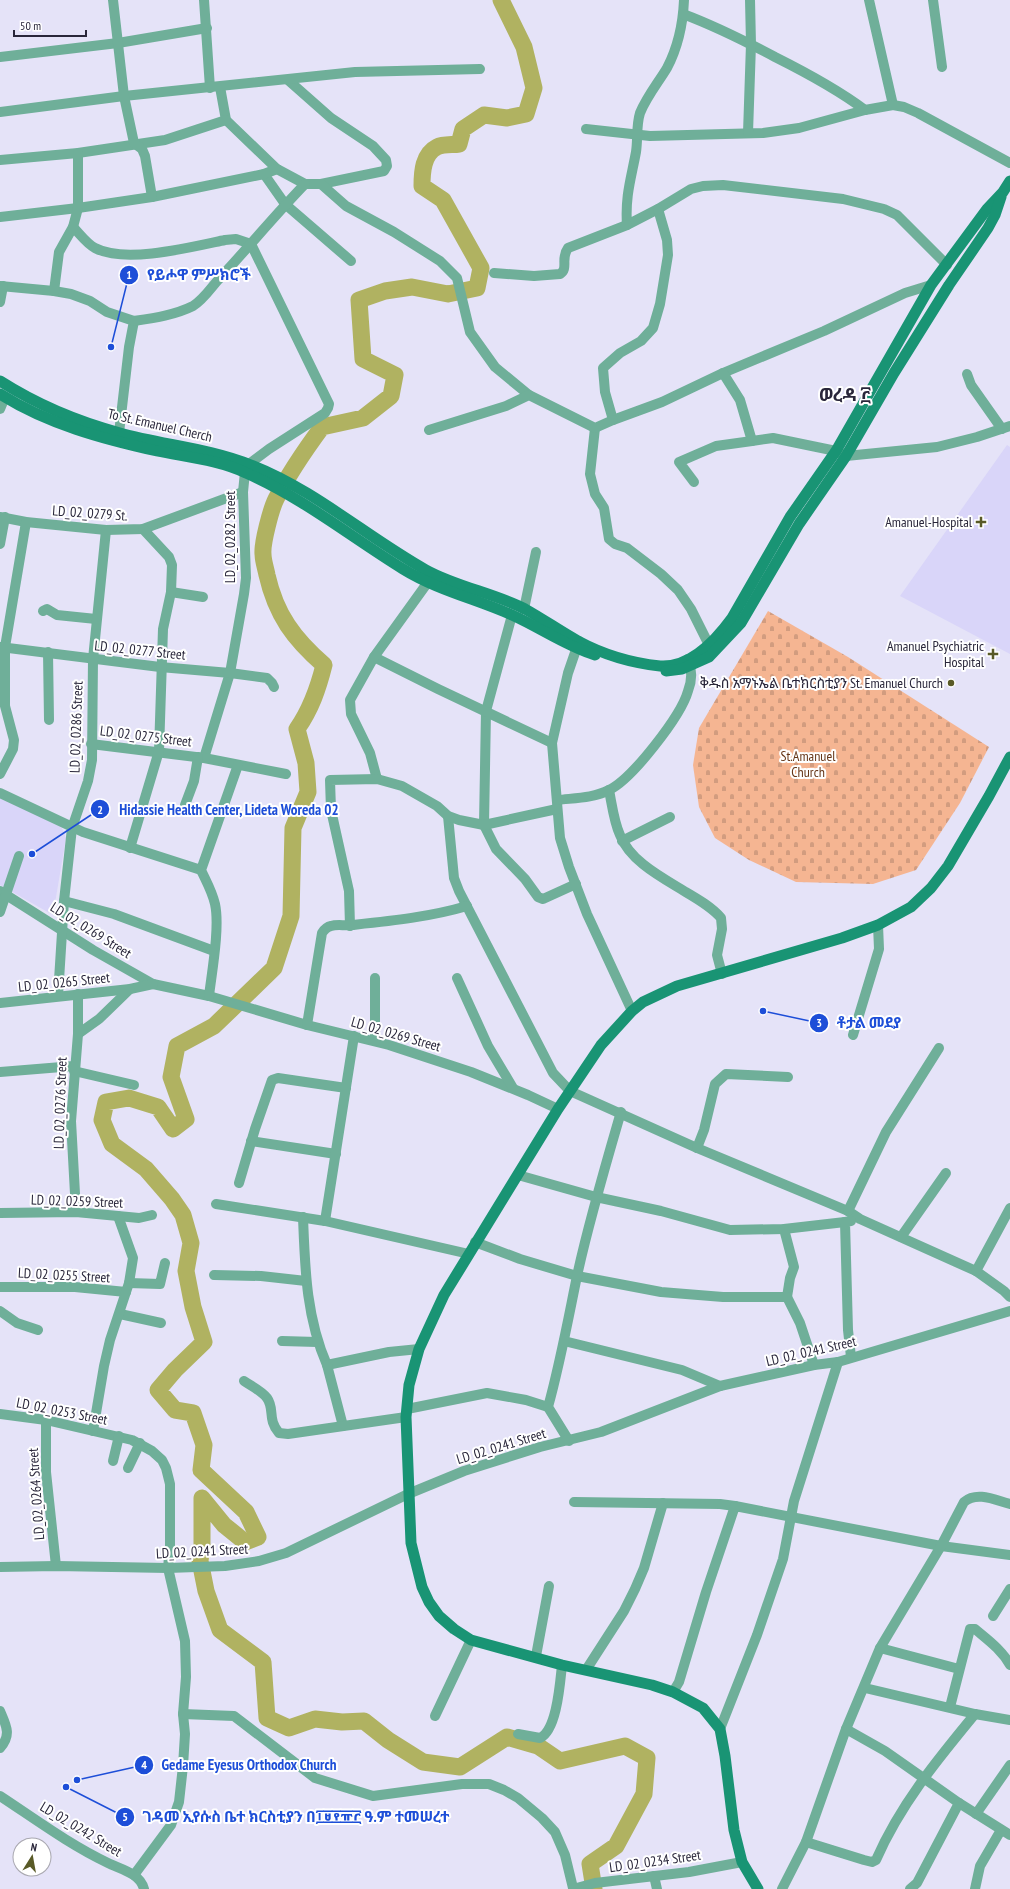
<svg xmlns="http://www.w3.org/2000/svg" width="1010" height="1889" font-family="'PT Sans Narrow','Noto Sans Ethiopic',sans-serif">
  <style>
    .built { fill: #d9d5f9 }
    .cemetery { fill: url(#cemetery-stones) }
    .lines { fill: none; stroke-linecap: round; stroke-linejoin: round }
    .river { stroke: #b0b261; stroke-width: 17 }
    .minor { stroke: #6faf99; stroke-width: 10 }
    .secondary { stroke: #199474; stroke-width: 11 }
    .poi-dot { fill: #595a27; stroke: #fff; stroke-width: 1.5 }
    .labels { text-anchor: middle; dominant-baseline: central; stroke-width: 4; stroke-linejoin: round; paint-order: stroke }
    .street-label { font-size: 14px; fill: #29263a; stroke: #fff }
    .poi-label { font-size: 14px; fill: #29263a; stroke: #fff; text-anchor: end }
    .park-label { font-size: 14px; fill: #663618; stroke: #fff }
    .district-label { font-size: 18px; font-weight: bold; fill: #29263a; stroke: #fff }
    .leader { fill: none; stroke: #1d4ed8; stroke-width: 1.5 }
    .callout-dot { fill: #1d4ed8; stroke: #fff; stroke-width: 1.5 }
    .mark-label { font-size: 12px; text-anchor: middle; font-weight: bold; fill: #fff }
    .callout-label { font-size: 15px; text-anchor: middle; font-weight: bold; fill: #1d4ed8; stroke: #fff; stroke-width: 4; stroke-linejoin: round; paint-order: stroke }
  </style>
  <defs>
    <pattern id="cemetery-stones" width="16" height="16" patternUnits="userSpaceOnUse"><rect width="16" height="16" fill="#f5b592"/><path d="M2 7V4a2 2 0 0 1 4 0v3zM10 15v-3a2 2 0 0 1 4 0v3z" fill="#d29c7f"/></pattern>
  </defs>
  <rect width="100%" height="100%" fill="#e5e3f8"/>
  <g class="built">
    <polygon points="1007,445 1010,447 1010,654 900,596"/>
    <polygon points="0,796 61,827 63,830 66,838 53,915 0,885"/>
  </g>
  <polygon class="cemetery" points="768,611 848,657 989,747 960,803 916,870 873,884 796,882 749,860 715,838 699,807 693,765 699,728"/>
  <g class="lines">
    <path class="river" d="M 501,0 L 524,47 L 534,88 L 526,114 L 507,118 L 484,115 L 463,129 L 459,144 C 453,145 443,144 437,147 C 423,154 422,172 422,186 L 443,200 L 481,268 L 477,288 L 448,294 L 412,287 L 385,291 L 359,300 L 363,359 L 395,375 L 391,396 L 363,418 L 322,427 C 305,450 289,473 276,499 C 271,509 262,543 263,554 C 263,561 266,569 267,575 C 276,615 294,639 324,665 C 318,689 311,709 297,729 L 306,763 L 308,792 L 293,828 L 291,916 L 274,968 L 214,1026 L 177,1046 L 171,1077 L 186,1119 L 173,1129 L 158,1107 L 129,1098 L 106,1102 L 102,1120 L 112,1144 L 146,1169 L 172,1199 L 183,1215 L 191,1243 L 186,1271 L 193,1307 L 204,1342 L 175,1370 L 158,1390 L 175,1410 L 193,1413 L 204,1445 L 201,1470 L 246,1512 L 258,1537 L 245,1542 L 224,1525 L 202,1498 L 202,1545 L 200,1561 L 206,1591 L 220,1630 L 263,1662 L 267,1718 L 289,1728 L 315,1719 L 342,1722 L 364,1721 L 388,1740 L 423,1762 L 460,1767 L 507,1737 L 538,1746 L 560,1761 L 625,1746 L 647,1758 L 644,1794 L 616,1846 L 590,1864 L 594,1889"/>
    <g class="minor">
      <polyline points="204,0 210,88"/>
      <path d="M 684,0 C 683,23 678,47 667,68 C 658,83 647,96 640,113 C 636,126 638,139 636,152 C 631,179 625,196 627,225 L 658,209 L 691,189 L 703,186 L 723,185 L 843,199 L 884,209 L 897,215 L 947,265"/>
      <polyline points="869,0 893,105"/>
      <polyline points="933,0 942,67"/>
      <path d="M 683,14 C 715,26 745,41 775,57 C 807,73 837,89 865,110"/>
      <polyline points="0,57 118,43 207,28"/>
      <polyline points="288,80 331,118 373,146 386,160 387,166 384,171 321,184"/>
      <polyline points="220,87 226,120 277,169 305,184 321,184 346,206 394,232 440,261 457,278 470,332 495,367 529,395"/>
      <polyline points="0,112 124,96 355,72 480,69"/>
      <polyline points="586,129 650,136 763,133 799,128 865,110 893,105 904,107 918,113 1010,163"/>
      <polyline points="748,133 751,44 750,0"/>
      <polyline points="0,160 78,153 165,140 226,120"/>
      <polyline points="264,174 285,204 351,261"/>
      <polyline points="152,197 264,174 277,169"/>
      <polyline points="658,209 667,240 668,255 660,304 653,328 641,341 620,353 603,368 605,392 613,420 662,402 723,373 824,331 905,293 931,285"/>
      <polyline points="0,217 78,208 152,197 145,156 142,149 134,143 124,96 113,0"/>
      <path d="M 73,227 C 79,233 87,244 95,248 C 125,264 192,247 225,240 L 236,239 L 251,244 L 329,404 L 328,408 L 325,413 L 269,449 L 249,464 L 245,472 L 243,492 L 246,578 L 244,594 L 230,673 L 204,758"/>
      <path d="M 494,273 L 534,276 L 560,274 C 569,268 560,259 568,248 L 627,225"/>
      <polyline points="0,286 54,291 71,294 90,301 107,312 134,321 129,347 119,433"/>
      <polyline points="54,291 59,252 73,227 78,208 78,153"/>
      <polyline points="0,302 3,286"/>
      <path d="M 134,321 C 154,318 175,315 193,306 C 203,300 211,288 218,280 C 248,248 275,215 305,184"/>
      <polyline points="723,373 740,400 752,441 773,438 836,451 846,456 937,447 977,437 1010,426"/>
      <polyline points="967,374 971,385 1002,429"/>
      <polyline points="0,409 5,397"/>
      <polyline points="595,428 590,474 595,494 604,508 609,539 615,544 627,548 661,574 678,590 691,609 709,645"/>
      <polyline points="429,430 506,406 529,395 595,428 613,420"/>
      <polyline points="694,482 679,462 716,446 752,441"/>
      <polyline points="0,517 26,522 106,530 143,529 243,492"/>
      <polyline points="0,544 5,517"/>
      <polyline points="171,592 203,597"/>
      <polyline points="524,609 536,552"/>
      <polyline points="43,611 47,609 57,615 96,619"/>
      <polyline points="512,615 486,711 484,825 496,849 525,879 538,897 543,899 576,884"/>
      <polyline points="579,641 568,673 552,743 560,838 569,867 587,914 632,1011"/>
      <polyline points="0,647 160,667 230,673 267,678 272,683 274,687"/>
      <polyline points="48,652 49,720"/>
      <polyline points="374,657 438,689 552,743"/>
      <polyline points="91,744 204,758 286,774"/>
      <polyline points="0,774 13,749 14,740 5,706 5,647 26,522"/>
      <polyline points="377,779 370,753 351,714 350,700 374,657 428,582"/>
      <path d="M 609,790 C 612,805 614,822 620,835 C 630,861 661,877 684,891 C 696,898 712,907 721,918 L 722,929 L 717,955 L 722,974"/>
      <polyline points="0,793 83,832 201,870"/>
      <path d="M 558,800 C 574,798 594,798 609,790 C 632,779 681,716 688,691 C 692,681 692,669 688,659"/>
      <polyline points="185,805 194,781 198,757"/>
      <polyline points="448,816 454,878 459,891 553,1073 570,1091 697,1148 848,1211 860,1219 976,1271 1004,1291 1010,1297"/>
      <polyline points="622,841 670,817"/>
      <polyline points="130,848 159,751 163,629 171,592 172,565 169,557 143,529"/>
      <polyline points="0,891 93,950 153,984 209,996 307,1025 389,1045 471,1072 528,1095 558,1109"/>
      <polyline points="64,901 114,914 214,951"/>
      <polyline points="0,912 19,856"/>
      <polyline points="350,926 349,891 331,810 330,780 377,779 402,786 437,806 448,816 459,820 484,825 557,809"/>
      <polyline points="457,978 488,1046 513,1088"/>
      <polyline points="58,996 64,901 72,828 88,781 92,760 93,659 106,530"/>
      <path d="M 209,996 C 212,971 220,927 215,904 C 212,891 206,881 201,870 L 238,765"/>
      <polyline points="0,1003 130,989 153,984"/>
      <path d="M 307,1025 L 322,933 C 324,930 326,927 331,926 C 337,924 345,926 352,925 C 390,921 430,917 467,906"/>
      <polyline points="78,1034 99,1019 130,989"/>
      <polyline points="853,1035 879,949 878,925"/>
      <polyline points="375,1041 375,978"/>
      <polyline points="74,1071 134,1085"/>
      <polyline points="0,1072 74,1066"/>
      <polyline points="251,1141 336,1154"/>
      <polyline points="697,1148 704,1130 715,1084 726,1074 788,1077"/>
      <polyline points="518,1175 596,1197 661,1211 730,1230 784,1229 845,1222"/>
      <polyline points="239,1183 255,1129 272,1080 278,1078 346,1088"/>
      <polyline points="216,1204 325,1221 469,1254"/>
      <polyline points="848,1211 886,1132 939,1048"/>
      <polyline points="76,1212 71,1121 78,1034 78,994"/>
      <polyline points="0,1213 76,1212 139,1218 152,1215"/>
      <path d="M 303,1217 C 305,1268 306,1317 327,1365 L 389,1352 L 419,1349"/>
      <polyline points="325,1221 354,1036"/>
      <polyline points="784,1229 794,1267 790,1278 787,1297"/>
      <polyline points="901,1237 946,1173"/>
      <polyline points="475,1242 520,1259 577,1276 661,1292 723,1297 787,1297 800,1323 814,1365"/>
      <polyline points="976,1271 1010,1208"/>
      <polyline points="214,1275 261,1276 306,1281"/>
      <polyline points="129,1283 160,1284 165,1263"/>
      <polyline points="0,1287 75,1287 126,1292"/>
      <polyline points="0,1311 17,1323 38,1330"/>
      <polyline points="120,1314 161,1323"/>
      <polyline points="282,1341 317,1342"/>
      <polyline points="564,1341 682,1370 720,1386"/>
      <polyline points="851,1357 848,1330 845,1222 851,1221"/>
      <polyline points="327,1365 343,1426"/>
      <path d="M 244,1381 C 251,1386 262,1391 267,1398 C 275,1409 267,1419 279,1433 L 288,1434 L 406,1417"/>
      <polyline points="407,1409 487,1393 526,1400 548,1407"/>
      <polyline points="0,1414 46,1420 132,1440 152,1451 162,1460 166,1468 170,1484 170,1546 168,1568 185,1641 186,1677 183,1714 185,1734 183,1766 179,1802 171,1825 134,1875"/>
      <polyline points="46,1420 46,1472 56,1566"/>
      <polyline points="93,1431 104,1366 110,1340 129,1283 133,1258 118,1216"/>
      <path d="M 569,1441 L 548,1407 C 560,1364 568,1320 577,1276 C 589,1221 605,1167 621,1112"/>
      <polyline points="113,1461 119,1436"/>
      <polyline points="128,1468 140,1443"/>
      <polyline points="574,1502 720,1504 735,1506"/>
      <polyline points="0,1567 56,1566 168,1568 225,1566 259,1561 286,1553 408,1494 464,1471 540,1447 601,1432 720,1386 814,1365 838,1362 1010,1311"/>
      <polyline points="993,1616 1010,1589"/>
      <polyline points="880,1648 959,1669"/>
      <polyline points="536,1656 549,1586"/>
      <polyline points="586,1670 624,1611 635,1589 644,1568 663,1503"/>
      <polyline points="865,1688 975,1714 1010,1720"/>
      <polyline points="673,1692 679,1682 706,1592 735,1506 941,1546 1010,1555"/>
      <path d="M 950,1707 L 970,1629 L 975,1629 C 988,1640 1002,1650 1010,1665"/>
      <path d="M 0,1711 C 6,1725 12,1735 0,1748"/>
      <polyline points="183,1714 234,1716 315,1778 373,1796 462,1784 489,1784 504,1790 518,1798 542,1818 555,1832 565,1855 573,1888"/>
      <polyline points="435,1716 471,1640"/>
      <polyline points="720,1729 757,1635 783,1559 794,1501 838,1362"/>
      <polyline points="846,1729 885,1751 959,1803 1010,1835"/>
      <path d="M 518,1734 L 540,1738 C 557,1730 560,1683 562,1665"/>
      <path d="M 0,1796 C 35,1819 70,1845 108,1863 C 120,1869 140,1873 144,1889"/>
      <polyline points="976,1814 1010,1765"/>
      <path d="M 806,1842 L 864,1860 L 872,1862 L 876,1860 C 900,1805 937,1760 975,1714"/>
      <polyline points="654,1876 657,1889"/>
      <polyline points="573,1889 595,1883 689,1872 742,1862"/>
      <path d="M 782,1889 L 806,1842 L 846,1729 L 880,1648 L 941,1546 L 964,1502 C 977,1491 995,1500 1010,1504"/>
      <polyline points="910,1889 917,1883 959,1803"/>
      <polyline points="975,1889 980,1866 1001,1830"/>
    </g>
    <g class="secondary">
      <path d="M 0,381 C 36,404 79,422 120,433 C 163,445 209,448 251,465 C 315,490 367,537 426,570 C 457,587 494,593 525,609 C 543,619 560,631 578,641 C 602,654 632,663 660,666 C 690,668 716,640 732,618 L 790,517 L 836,451 L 931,285 L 987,209 L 1003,192 L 1010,181"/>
      <path d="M 0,394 C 47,424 103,439 157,451 C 186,457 219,460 246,473 C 303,498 351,537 403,569 C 437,590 476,599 512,615 C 541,628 566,646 595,655"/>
      <polyline points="666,671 682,669 709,657 741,623 799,524 846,456 894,373 949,285 988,228 995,215 1001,197"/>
      <polyline points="758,1889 742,1862 734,1830 725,1756 720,1729 703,1708 673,1692 652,1685 562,1665 471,1640 454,1629 439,1616 429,1602 422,1587 411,1543 406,1417 409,1385 419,1349 444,1295 558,1109 601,1045 632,1011 643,1002 677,986 842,938 878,925 911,907 931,888 948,866 989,796 1010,757"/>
    </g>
  </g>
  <g class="poi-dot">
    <path d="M979 516h4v4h4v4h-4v4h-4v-4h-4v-4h4z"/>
    <path d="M991 648h4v4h4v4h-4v4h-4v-4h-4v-4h4z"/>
    <circle cx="951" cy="683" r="4"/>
  </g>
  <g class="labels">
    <g class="street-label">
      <text transform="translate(160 425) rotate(13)">To St. Emanuel Cherch</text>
      <text transform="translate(90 513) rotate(4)">LD_02_0279 St.</text>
      <text transform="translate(230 537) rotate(-90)">LD_02_0282 Street</text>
      <text transform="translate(140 650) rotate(6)">LD_02_0277 Street</text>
      <text transform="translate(76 727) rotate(-88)">LD_02_0286 Street</text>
      <text transform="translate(146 736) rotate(7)">LD_02_0275 Street</text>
      <text transform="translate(91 930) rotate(32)">LD_02_0269 Street</text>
      <text transform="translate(64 982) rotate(-6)">LD_02_0265 Street</text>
      <text transform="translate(396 1034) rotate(16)">LD_02_0269 Street</text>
      <text transform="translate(60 1103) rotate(-88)">LD_02_0276 Street</text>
      <text transform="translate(77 1201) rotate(2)">LD_02_0259 Street</text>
      <text transform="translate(64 1275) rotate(3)">LD_02_0255 Street</text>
      <text transform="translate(811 1351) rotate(-13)">LD_02_0241 Street</text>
      <text transform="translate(62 1411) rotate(11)">LD_02_0253 Street</text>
      <text transform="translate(501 1446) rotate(-17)">LD_02_0241 Street</text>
      <text transform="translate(36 1494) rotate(-94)">LD_02_0264 Street</text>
      <text transform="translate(202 1551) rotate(-3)">LD_02_0241 Street</text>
      <text transform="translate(81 1829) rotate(31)">LD_02_0242 Street</text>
      <text transform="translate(655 1861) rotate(-8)">LD_02_0234 Street</text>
    </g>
    <g class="poi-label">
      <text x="972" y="522">Amanuel-Hospital</text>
      <text x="984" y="646">Amanuel Psychiatric<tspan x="984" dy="16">Hospital</tspan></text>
      <text x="943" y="683">ቅዱስ አማኑኤል ቤተክርስቲያን St. Emanuel Church</text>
    </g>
    <g class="park-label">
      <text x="808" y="756">St.Amanuel<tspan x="808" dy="16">Church</tspan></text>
    </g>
    <g class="district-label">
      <text x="845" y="394">ወረዳ ፫</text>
    </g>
  </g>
  <path class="leader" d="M111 347L129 275M32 854L100 809M763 1011L819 1023M77 1780L144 1765M66 1787L125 1817"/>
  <g class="callout-dot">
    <circle cx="111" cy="347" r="4"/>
    <circle cx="32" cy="854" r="4"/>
    <circle cx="763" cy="1011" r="4"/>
    <circle cx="77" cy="1780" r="4"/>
    <circle cx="66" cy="1787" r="4"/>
    <circle cx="129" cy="275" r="10"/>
    <circle cx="100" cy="809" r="10"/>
    <circle cx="819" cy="1023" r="10"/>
    <circle cx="144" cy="1765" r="10"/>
    <circle cx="125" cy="1817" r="10"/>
  </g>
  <g class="mark-label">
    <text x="129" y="279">1</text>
    <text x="100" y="814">2</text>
    <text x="819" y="1027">3</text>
    <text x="144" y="1769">4</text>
    <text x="125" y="1821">5</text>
  </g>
  <g class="callout-label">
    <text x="199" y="280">የይሖዋ ምሥክሮች</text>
    <text x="229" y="815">Hidassie Health Center, Lideta Woreda 02</text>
    <text x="869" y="1028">ቶታል መደያ</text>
    <text x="249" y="1770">Gedame Eyesus Orthodox Church</text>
    <text x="296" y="1822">ገዳመ ኢየሱስ ቤተ ክርስቲያን በ፲፱፻፹፫ ዓ.ም ተመሠረተ</text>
  </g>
  <g transform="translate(32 1857) rotate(11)"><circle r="19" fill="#ffffff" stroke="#a9a8b0"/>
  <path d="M0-3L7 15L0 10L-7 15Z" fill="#595a27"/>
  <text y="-6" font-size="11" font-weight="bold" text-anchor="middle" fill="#29263a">N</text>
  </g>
  <path d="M14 30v6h72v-6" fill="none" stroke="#29263a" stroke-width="2"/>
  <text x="20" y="30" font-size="12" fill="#29263a" stroke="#ffffff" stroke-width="3" paint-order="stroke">50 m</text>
</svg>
